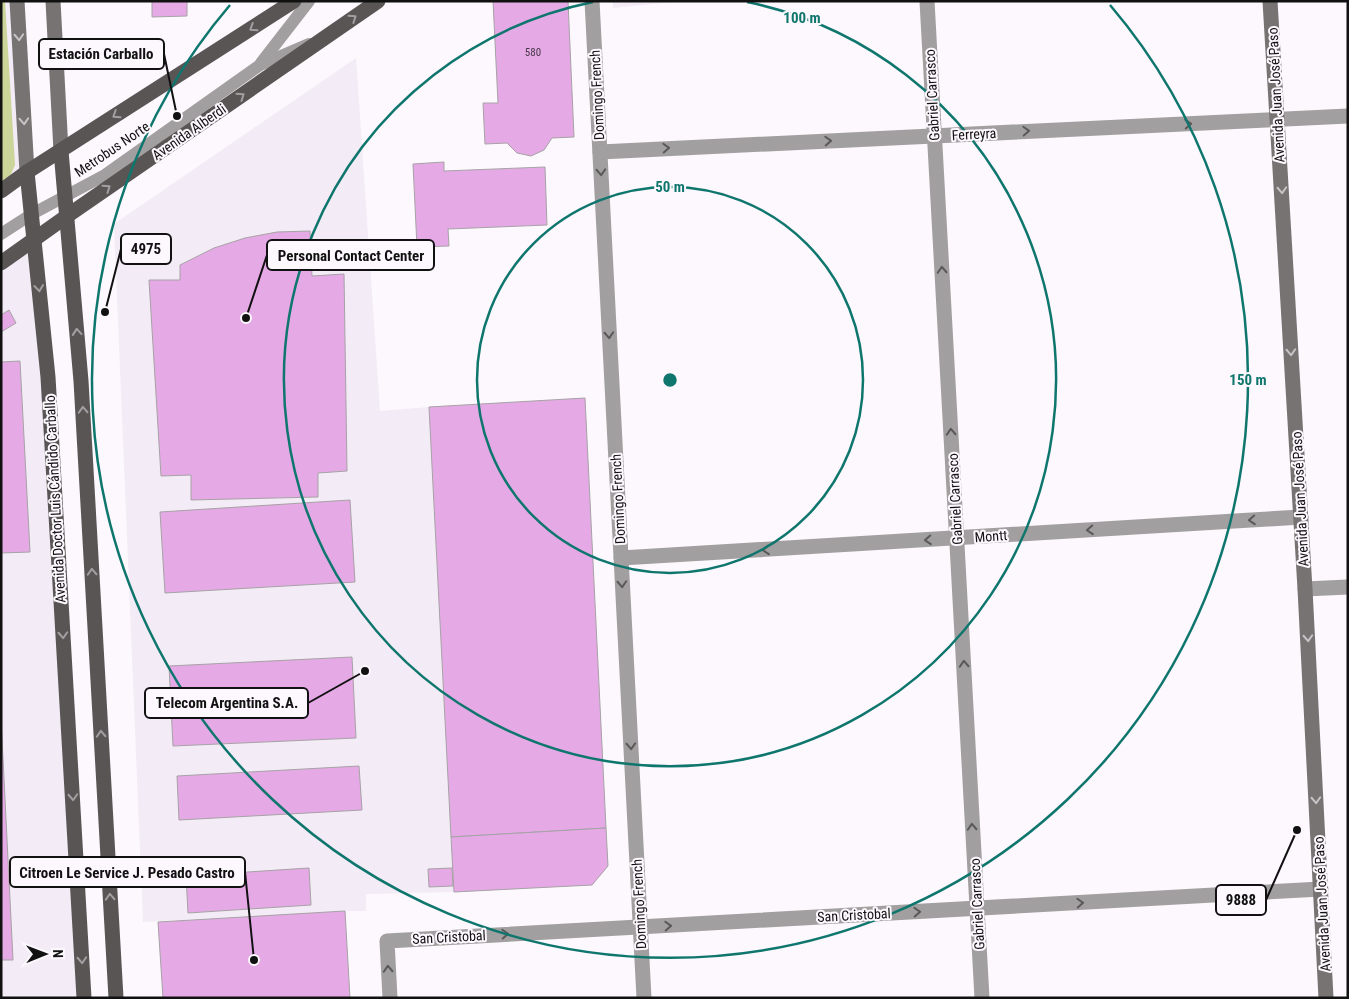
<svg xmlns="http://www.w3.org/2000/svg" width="1349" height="999" font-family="'Roboto Condensed',sans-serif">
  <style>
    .built { fill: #f3ebf5 }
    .green { fill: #ccd599 }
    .building { fill: #e5aae6; stroke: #a6a2a5 }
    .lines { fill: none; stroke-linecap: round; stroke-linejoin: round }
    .lane { stroke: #a19f9f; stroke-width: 12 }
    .street { stroke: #a19f9f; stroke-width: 15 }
    .secondary { stroke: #777373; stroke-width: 15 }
    .primary { stroke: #595555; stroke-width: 15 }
    .oneway { stroke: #a29ea1 }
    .oneway2 { stroke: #c7c3c6 }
    .oneway3 { stroke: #5a5858 }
    .ring { fill: none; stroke: #0f766e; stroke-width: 2.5 }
    .labels { text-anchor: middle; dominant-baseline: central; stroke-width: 4; stroke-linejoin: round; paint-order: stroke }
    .number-label { font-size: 11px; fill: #473747 }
    .street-label { font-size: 14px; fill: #121112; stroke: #fcf8fd }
    .centre { fill: #0f766e; stroke: #fcf8fd; stroke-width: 2.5 }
    .ring-label { font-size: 15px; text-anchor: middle; font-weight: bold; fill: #0f766e; stroke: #fcf8fd; stroke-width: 4; stroke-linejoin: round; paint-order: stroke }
    .leader { fill: none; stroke: #121112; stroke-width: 2 }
    .callout-dot { fill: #121112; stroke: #fcf8fd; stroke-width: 2 }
    .callout { fill: #fcf8fd; stroke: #121112; stroke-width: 2 }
    .callout-label { font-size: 15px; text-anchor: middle; font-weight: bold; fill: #121112 }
  </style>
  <rect width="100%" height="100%" fill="#fcf8fd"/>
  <g class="built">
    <polygon points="1,1 17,1 27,172 1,191"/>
    <polygon points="613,1 681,1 613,8"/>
    <polygon points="356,58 380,411 429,407 585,398 608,866 592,885 454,892 366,894 366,911 345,911 143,922 114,224"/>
    <polygon points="34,239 84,998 1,998 1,263"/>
  </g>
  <polygon class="green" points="1,1 5,1 15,165 8,181 1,188"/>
  <g class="building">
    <polygon points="152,1 187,1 187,16 152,17"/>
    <polygon points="493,1 568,1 574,137 552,138 544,150 531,156 517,153 507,143 485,144 483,103 498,103"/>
    <polygon points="444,162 444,171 545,167 547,225 448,229 449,246 417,247 413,164"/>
    <polygon points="310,231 312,276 344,274 347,471 318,473 318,497 191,500 191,475 161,476 149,280 180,280 180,265 214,248 245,238 277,232"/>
    <polygon points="9,310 16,323 1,332 1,315"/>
    <polygon points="20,361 30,552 1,553 1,362"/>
    <polygon points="585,398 606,828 451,837 429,407"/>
    <polygon points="350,500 355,582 165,593 160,512"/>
    <polygon points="352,657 356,738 173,746 169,666"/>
    <polygon points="1,718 13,960 1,960"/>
    <polygon points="359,766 362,810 179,820 177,776"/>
    <polygon points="606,828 608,866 592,885 454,892 451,837"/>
    <polygon points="309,868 311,905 188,913 186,876"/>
    <polygon points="452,868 453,886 429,887 428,869"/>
    <polygon points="345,911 350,998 163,998 158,922"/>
  </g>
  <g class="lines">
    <g class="lane">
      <polyline points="261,63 309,1"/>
      <polyline points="1,234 32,214 105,175 260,65 309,44"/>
    </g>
    <g class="street">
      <polyline points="592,1 644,998"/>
      <polyline points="927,1 982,998"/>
      <polyline points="600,152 1348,116"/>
      <polyline points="621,558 1301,517"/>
      <polyline points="1305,589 1348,587"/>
      <polyline points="390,998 387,941 1321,889"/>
    </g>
    <g class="secondary">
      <polyline points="17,1 27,172"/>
      <polyline points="53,1 61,151"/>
      <polyline points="1270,1 1305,589 1326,998"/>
    </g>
    <g class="primary">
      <polyline points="61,151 81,381 116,998"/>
      <polyline points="27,172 48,377 84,998"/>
      <polyline points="1,191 27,172 294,1"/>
      <polyline points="1,263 67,216 378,1"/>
    </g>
  </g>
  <defs><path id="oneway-chevron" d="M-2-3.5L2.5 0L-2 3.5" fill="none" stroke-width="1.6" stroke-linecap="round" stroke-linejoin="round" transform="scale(1.25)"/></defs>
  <g class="oneway">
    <use href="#oneway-chevron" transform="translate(353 18) rotate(-34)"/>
    <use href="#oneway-chevron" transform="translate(253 28) rotate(147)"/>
    <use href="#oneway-chevron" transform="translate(241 96) rotate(-35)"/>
    <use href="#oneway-chevron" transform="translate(116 115) rotate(147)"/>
    <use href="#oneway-chevron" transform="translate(107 188) rotate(-35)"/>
    <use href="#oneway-chevron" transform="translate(39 288) rotate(84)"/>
    <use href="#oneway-chevron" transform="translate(77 332) rotate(-95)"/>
    <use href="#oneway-chevron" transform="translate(83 410) rotate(-93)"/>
    <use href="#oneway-chevron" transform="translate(92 572) rotate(-93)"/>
    <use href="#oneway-chevron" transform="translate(63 635) rotate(87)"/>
    <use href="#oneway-chevron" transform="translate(101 734) rotate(-93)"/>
    <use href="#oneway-chevron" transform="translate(73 797) rotate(87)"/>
    <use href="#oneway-chevron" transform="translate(110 897) rotate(-93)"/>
    <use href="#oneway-chevron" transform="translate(82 960) rotate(87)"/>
  </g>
  <g class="oneway2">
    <use href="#oneway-chevron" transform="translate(19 37) rotate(87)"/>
    <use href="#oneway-chevron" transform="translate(24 121) rotate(87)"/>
    <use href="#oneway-chevron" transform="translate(1282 190) rotate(87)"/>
    <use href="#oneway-chevron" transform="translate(1291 352) rotate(87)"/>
    <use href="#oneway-chevron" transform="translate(1308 638) rotate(87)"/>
    <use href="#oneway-chevron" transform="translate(1316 800) rotate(87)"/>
  </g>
  <g class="oneway3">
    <use href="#oneway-chevron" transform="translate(1188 124) rotate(-3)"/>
    <use href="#oneway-chevron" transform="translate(1026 131) rotate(-3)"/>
    <use href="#oneway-chevron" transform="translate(828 141) rotate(-3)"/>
    <use href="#oneway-chevron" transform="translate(666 148) rotate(-3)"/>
    <use href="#oneway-chevron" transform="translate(601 172) rotate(87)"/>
    <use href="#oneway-chevron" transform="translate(942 270) rotate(-93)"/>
    <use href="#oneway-chevron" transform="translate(609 335) rotate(87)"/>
    <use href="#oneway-chevron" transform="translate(951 432) rotate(-93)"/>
    <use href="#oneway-chevron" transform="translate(1252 520) rotate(176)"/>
    <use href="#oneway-chevron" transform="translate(1090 530) rotate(176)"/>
    <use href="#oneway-chevron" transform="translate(928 540) rotate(176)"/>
    <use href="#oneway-chevron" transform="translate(766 550) rotate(176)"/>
    <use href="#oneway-chevron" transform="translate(622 584) rotate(87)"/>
    <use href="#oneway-chevron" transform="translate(964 664) rotate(-93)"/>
    <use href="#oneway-chevron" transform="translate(631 746) rotate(87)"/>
    <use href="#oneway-chevron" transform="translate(972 827) rotate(-93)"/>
    <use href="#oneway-chevron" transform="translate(1080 903) rotate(-3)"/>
    <use href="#oneway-chevron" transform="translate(917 912) rotate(-3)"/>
    <use href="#oneway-chevron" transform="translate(668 926) rotate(-3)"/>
    <use href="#oneway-chevron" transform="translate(505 934) rotate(-3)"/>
    <use href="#oneway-chevron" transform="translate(388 969) rotate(-93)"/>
  </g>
  <g class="ring">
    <circle cx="670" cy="380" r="193"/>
    <path d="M747 2A386 386 0 1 1 593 2"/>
    <path d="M1110 5A578 578 0 1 1 230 5"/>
  </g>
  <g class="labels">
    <g class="number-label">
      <text x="533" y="52">580</text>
    </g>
    <g class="street-label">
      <text transform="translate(597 95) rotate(-93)">Domingo French</text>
      <text transform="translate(932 95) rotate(-93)">Gabriel Carrasco</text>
      <text transform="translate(1276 95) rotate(-93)">Avenida Juan José Paso</text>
      <text transform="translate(189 132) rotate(-35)">Avenida Alberdi</text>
      <text transform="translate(974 134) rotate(-3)">Ferreyra</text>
      <text transform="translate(112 149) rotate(-34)">Metrobus Norte</text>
      <text transform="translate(55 499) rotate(-93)">Avenida Doctor Luis Cándido Carballo</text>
      <text transform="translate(618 499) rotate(-93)">Domingo French</text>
      <text transform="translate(955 499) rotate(-93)">Gabriel Carrasco</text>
      <text transform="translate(1300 499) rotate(-93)">Avenida Juan José Paso</text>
      <text transform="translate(991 536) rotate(-4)">Montt</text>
      <text transform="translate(639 904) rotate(-93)">Domingo French</text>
      <text transform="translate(977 904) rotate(-93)">Gabriel Carrasco</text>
      <text transform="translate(1322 904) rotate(-93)">Avenida Juan José Paso</text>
      <text transform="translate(854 915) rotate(-3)">San Cristobal</text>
      <text transform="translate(449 937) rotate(-3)">San Cristobal</text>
    </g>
  </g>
  <circle cx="670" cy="380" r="8" class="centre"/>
  <g class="ring-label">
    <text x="802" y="23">100 m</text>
    <text x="670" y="192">50 m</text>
    <text x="1248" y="385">150 m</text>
  </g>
  <path class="leader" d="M177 116L164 54M105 312L121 249M246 318L267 255M365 671L308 703M254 960L245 872M1297 830L1266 900"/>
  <g class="callout-dot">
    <circle cx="177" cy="116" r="5"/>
    <circle cx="105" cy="312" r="5"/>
    <circle cx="246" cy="318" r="5"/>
    <circle cx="365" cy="671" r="5"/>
    <circle cx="254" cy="960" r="5"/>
    <circle cx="1297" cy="830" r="5"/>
  </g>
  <g class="callout">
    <rect x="39" y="39" width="125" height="30" rx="5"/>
    <rect x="121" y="234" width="50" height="30" rx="5"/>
    <rect x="267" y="240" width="167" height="30" rx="5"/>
    <rect x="145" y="688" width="163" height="30" rx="5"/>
    <rect x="10" y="857" width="235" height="30" rx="5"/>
    <rect x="1216" y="885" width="50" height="30" rx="5"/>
  </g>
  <g class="callout-label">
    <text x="101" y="59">Estación Carballo</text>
    <text x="146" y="254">4975</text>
    <text x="351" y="261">Personal Contact Center</text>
    <text x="227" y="708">Telecom Argentina S.A.</text>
    <text x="127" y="878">Citroen Le Service J. Pesado Castro</text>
    <text x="1241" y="905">9888</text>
  </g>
  <rect width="1349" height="999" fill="none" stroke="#121112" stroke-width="5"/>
  <g transform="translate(45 954) rotate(89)" stroke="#fcf8fd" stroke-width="4" paint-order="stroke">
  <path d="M0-4L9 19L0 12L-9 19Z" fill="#121112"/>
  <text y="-8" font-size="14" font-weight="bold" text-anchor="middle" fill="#121112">N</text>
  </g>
</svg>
